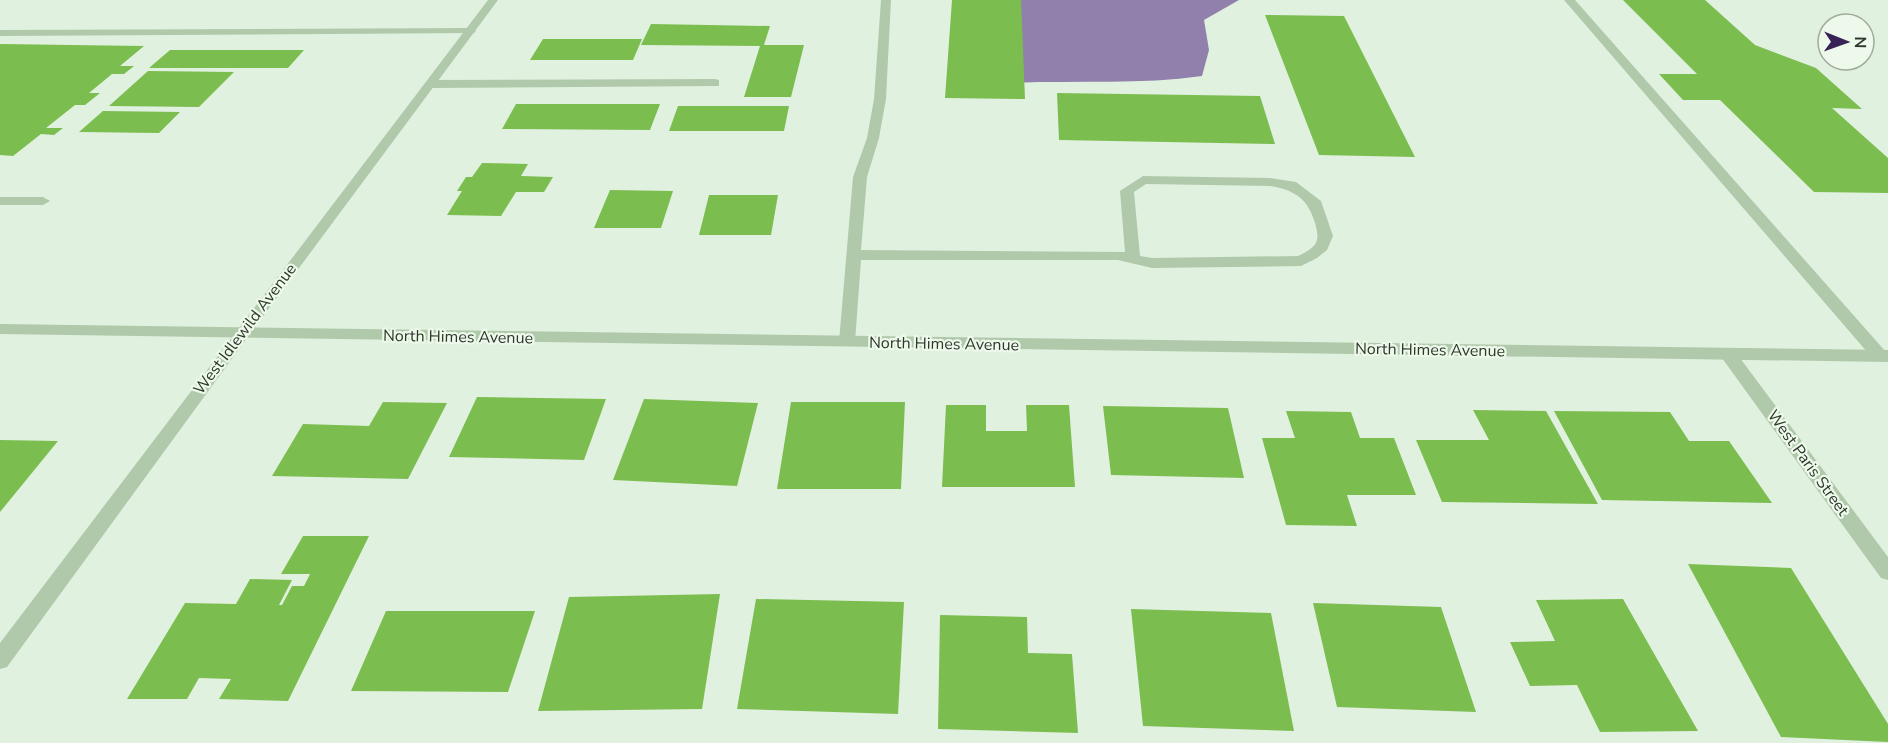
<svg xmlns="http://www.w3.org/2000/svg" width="1888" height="743" font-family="'Nunito Sans',sans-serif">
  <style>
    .water { fill: #9180ac }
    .building { fill: #7cbd50 }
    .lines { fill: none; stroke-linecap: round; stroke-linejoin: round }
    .service { fill: #b1c9ab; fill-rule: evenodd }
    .minor { fill: #b1c9ab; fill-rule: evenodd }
    .tertiary { fill: #b1c9ab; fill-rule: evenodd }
    .labels { text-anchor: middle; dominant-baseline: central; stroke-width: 4.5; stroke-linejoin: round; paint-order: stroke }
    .street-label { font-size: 16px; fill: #2e372a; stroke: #ecf9eb }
  </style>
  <rect width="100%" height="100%" fill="#e1f1df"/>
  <path class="water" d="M 1003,0 L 1239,0 L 1204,20 L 1209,50 L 1202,76 C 1139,85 1074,80 1009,83 Z"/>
  <g class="building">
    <polygon points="952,0 1021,0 1025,99 945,98"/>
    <polygon points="1623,0 1705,0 1755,45 1816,68 1862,109 1832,108 1888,158 1888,193 1814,192 1720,100 1683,100 1659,74 1697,74"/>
    <polygon points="1265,15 1344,16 1415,157 1319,155"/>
    <polygon points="651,24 770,26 764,45 804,45 791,97 744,97 760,46 641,45"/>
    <polygon points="543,39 642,39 633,60 530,60"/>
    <polygon points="0,44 144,46 120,66 134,66 124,74 112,74 89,93 100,93 85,105 75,105 46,128 63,128 54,135 41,134 13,156 0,155"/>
    <polygon points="170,50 304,50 288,68 149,68"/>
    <polygon points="148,71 234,72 199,107 109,106"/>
    <polygon points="1057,93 1260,96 1275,144 1059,140"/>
    <polygon points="516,104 660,104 650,130 502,129"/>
    <polygon points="678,106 789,106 784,131 669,131"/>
    <polygon points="103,111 180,112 159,133 79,132"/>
    <polygon points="482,163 528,164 521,176 553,177 544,192 516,192 501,216 447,215 462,191 457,191 466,177 472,177"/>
    <polygon points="610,190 673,191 661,228 594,228"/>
    <polygon points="709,195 778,195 771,235 699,235"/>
    <polygon points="477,397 606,399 584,460 449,457"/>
    <polygon points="644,399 758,403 737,486 613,480"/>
    <polygon points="383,402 447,403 408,479 272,476 303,424 369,426"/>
    <polygon points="791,402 905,402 901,489 777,489"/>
    <polygon points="946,405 986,405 986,431 1027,431 1026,405 1069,405 1075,487 942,487"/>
    <polygon points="1103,406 1228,408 1244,478 1111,475"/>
    <polygon points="1473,410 1546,411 1598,504 1442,502 1416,440 1489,440"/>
    <polygon points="1286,411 1351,412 1360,438 1394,438 1416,495 1347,495 1357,526 1286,525 1262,438 1295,438"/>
    <polygon points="1554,411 1670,412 1689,441 1729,441 1772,503 1602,500"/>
    <polygon points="0,440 58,441 0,512"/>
    <polygon points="303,536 369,536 288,701 219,699 231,679 199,678 187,699 127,699 185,603 236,604 250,579 292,580 279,605 282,605 292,586 304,586 310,574 281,574"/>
    <polygon points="1688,564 1791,568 1888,724 1888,742 1781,737"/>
    <polygon points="720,594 702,709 538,711 569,597"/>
    <polygon points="756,599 904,602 898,714 737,709"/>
    <polygon points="1623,599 1698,731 1600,732 1577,685 1530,686 1510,642 1555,641 1536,600"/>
    <polygon points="1313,603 1441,607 1476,712 1337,707"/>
    <polygon points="1131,609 1271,613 1294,731 1143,726"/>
    <polygon points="386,611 535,611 508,692 351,691"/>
    <polygon points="940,615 1027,617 1028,653 1072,654 1078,733 938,729"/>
  </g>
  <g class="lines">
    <g class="service">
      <path d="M 881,0 L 891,0 L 886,99 L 879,138 L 867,177 L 861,250 L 1125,252 L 1120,191 L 1143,176 L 1270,178 L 1296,182 L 1321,201 L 1333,236 L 1327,250 L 1317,258 L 1301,266 L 1152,268 L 1118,260 L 861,260 L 855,342 L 853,346 L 841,346 L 839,342 L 853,177 L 867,138 L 874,99 ZM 1146,184 L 1270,186 C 1295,190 1308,199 1315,223 C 1321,243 1316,247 1298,256 L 1152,258 L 1140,256 L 1134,192 Z"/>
      <polygon points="1564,0 1575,0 1886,352 1888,356 1886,360 1874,360"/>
      <polygon points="470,28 476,31 474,33 0,36 0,30"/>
      <polygon points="715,79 719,80 719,86 431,88 425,84 431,80"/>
      <polygon points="0,197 43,197 50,201 43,205 0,205"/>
    </g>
    <g class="minor">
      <polygon points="488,0 498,0 247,338 7,667 0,669 0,643"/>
      <polygon points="1728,348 1734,350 1888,557 1888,580 1881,578 1722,358 1720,354 1722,350"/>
    </g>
    <polygon class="tertiary" points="0,324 1888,350 1888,362 0,334"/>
  </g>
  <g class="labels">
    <g class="street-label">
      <text transform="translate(245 329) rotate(-53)">West Idlewild Avenue</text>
      <text transform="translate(458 337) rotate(1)">North Himes Avenue</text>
      <text transform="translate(944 344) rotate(1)">North Himes Avenue</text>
      <text transform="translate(1430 350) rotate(1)">North Himes Avenue</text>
      <text transform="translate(1808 463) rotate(54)">West Paris Street</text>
    </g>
  </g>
  <g transform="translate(1846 42) rotate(91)"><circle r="28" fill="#ecf9eb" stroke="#a0ab9e" stroke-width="1.5"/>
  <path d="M0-4.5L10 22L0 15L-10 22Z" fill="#382256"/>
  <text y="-9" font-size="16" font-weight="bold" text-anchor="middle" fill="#2e372a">N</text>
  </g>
</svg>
